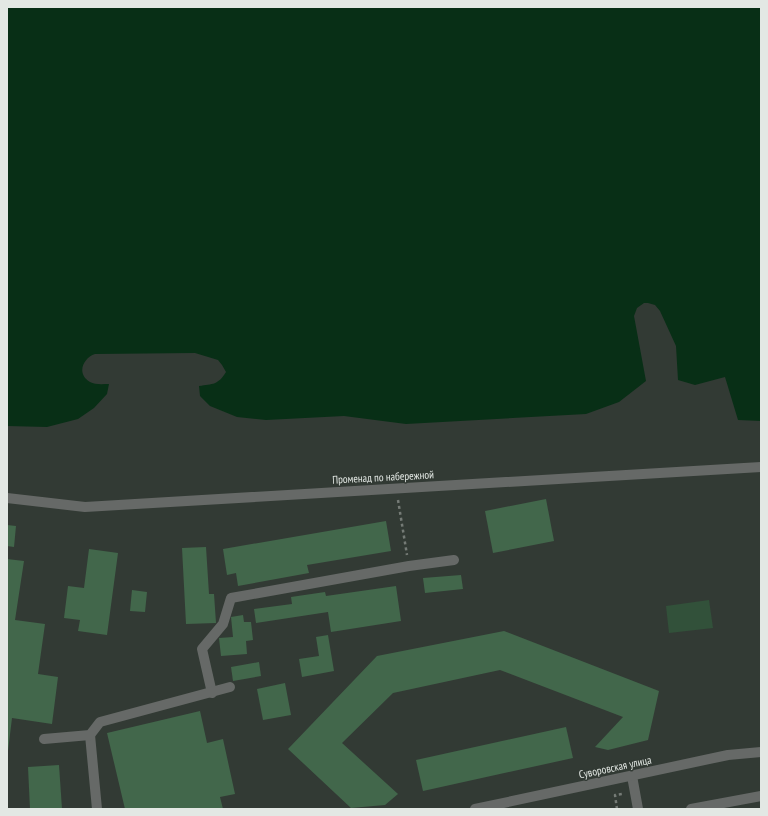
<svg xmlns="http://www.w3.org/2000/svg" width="768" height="816" font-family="'PT Sans Narrow',sans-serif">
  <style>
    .green { fill: #32513a }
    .water { fill: #082f16 }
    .building { fill: #42674b }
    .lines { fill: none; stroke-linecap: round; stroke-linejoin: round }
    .path { stroke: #757b76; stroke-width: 2.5; stroke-dasharray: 3 3; stroke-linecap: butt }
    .minor { stroke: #666967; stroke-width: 10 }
    .labels { text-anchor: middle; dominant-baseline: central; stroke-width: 3; stroke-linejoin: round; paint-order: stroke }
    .street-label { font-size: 11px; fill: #e3e8e4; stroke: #323a34 }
  </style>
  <rect width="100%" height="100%" fill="#323a34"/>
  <polygon class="green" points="709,600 713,628 669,633 666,606"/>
  <path class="water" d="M 7,7 L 761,7 L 761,421 L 738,420 L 725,377 L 695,385 L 678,380 L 676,346 L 660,311 L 655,305 L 648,303 L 644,303 L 637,308 L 634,316 L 646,381 L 619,402 L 586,414 L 406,424 L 344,416 L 266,420 L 237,417 L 210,406 L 200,396 L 199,386 C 213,384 218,385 226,372 L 222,365 L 218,360 L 195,353 L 95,354 C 83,358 76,374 90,382 C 95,385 103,384 109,384 L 107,394 L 94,408 L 78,419 L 47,427 L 7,426 Z"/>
  <g class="building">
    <polygon points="546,499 554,541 493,553 485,511"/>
    <polygon points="386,521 391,551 307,565 309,573 238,586 236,573 227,575 223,549"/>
    <polygon points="7,525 16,526 14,547 7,546"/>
    <polygon points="206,547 209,594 214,594 216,623 186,624 182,548"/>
    <polygon points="89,549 118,553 107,635 78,631 80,620 64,618 68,586 84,588"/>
    <polygon points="7,559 24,561 15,620 45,624 38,674 58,677 52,724 12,718 8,751"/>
    <polygon points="461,575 463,589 425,593 423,578"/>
    <polygon points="396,586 401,621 331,632 328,612 256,623 254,609 292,604 291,597 325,592 326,596"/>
    <polygon points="132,590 147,592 145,612 130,611"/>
    <polygon points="243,615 244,622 251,622 253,640 246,641 247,654 221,656 219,638 233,637 231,617"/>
    <polygon points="504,631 659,691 648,740 608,750 595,747 623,717 500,670 393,693 342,743 398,794 385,805 351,808 288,749 377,656"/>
    <polygon points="328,635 334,671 302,677 299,659 319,656 316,637"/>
    <polygon points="259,662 261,676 233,681 231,667"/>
    <polygon points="285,683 291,715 263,720 257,689"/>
    <polygon points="200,711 207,743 223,739 235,794 220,797 223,809 125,809 107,733"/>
    <polygon points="566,727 573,758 423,791 416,760"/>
    <polygon points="59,765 62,809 30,809 28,767"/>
  </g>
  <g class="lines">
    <g class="path">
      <polyline points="398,500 407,555"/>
      <polyline points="617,809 615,795 622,794"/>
    </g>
    <g class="minor">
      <polyline points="7,498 85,507 761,467"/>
      <polyline points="212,693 202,649 223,624 231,598 409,566 454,560"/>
      <polyline points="90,735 97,809"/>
      <polyline points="44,739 90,735 100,722 230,687"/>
      <polyline points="632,776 638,809"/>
      <polyline points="475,809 728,755 761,752"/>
      <polyline points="691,809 761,796"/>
    </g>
  </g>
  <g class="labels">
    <g class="street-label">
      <text transform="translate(383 477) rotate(-3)">Променад по набережной</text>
      <text transform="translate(615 767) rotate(-12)">Суворовская улица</text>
    </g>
  </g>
  <rect width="768" height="816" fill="none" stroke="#e3e8e4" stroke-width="16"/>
</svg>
